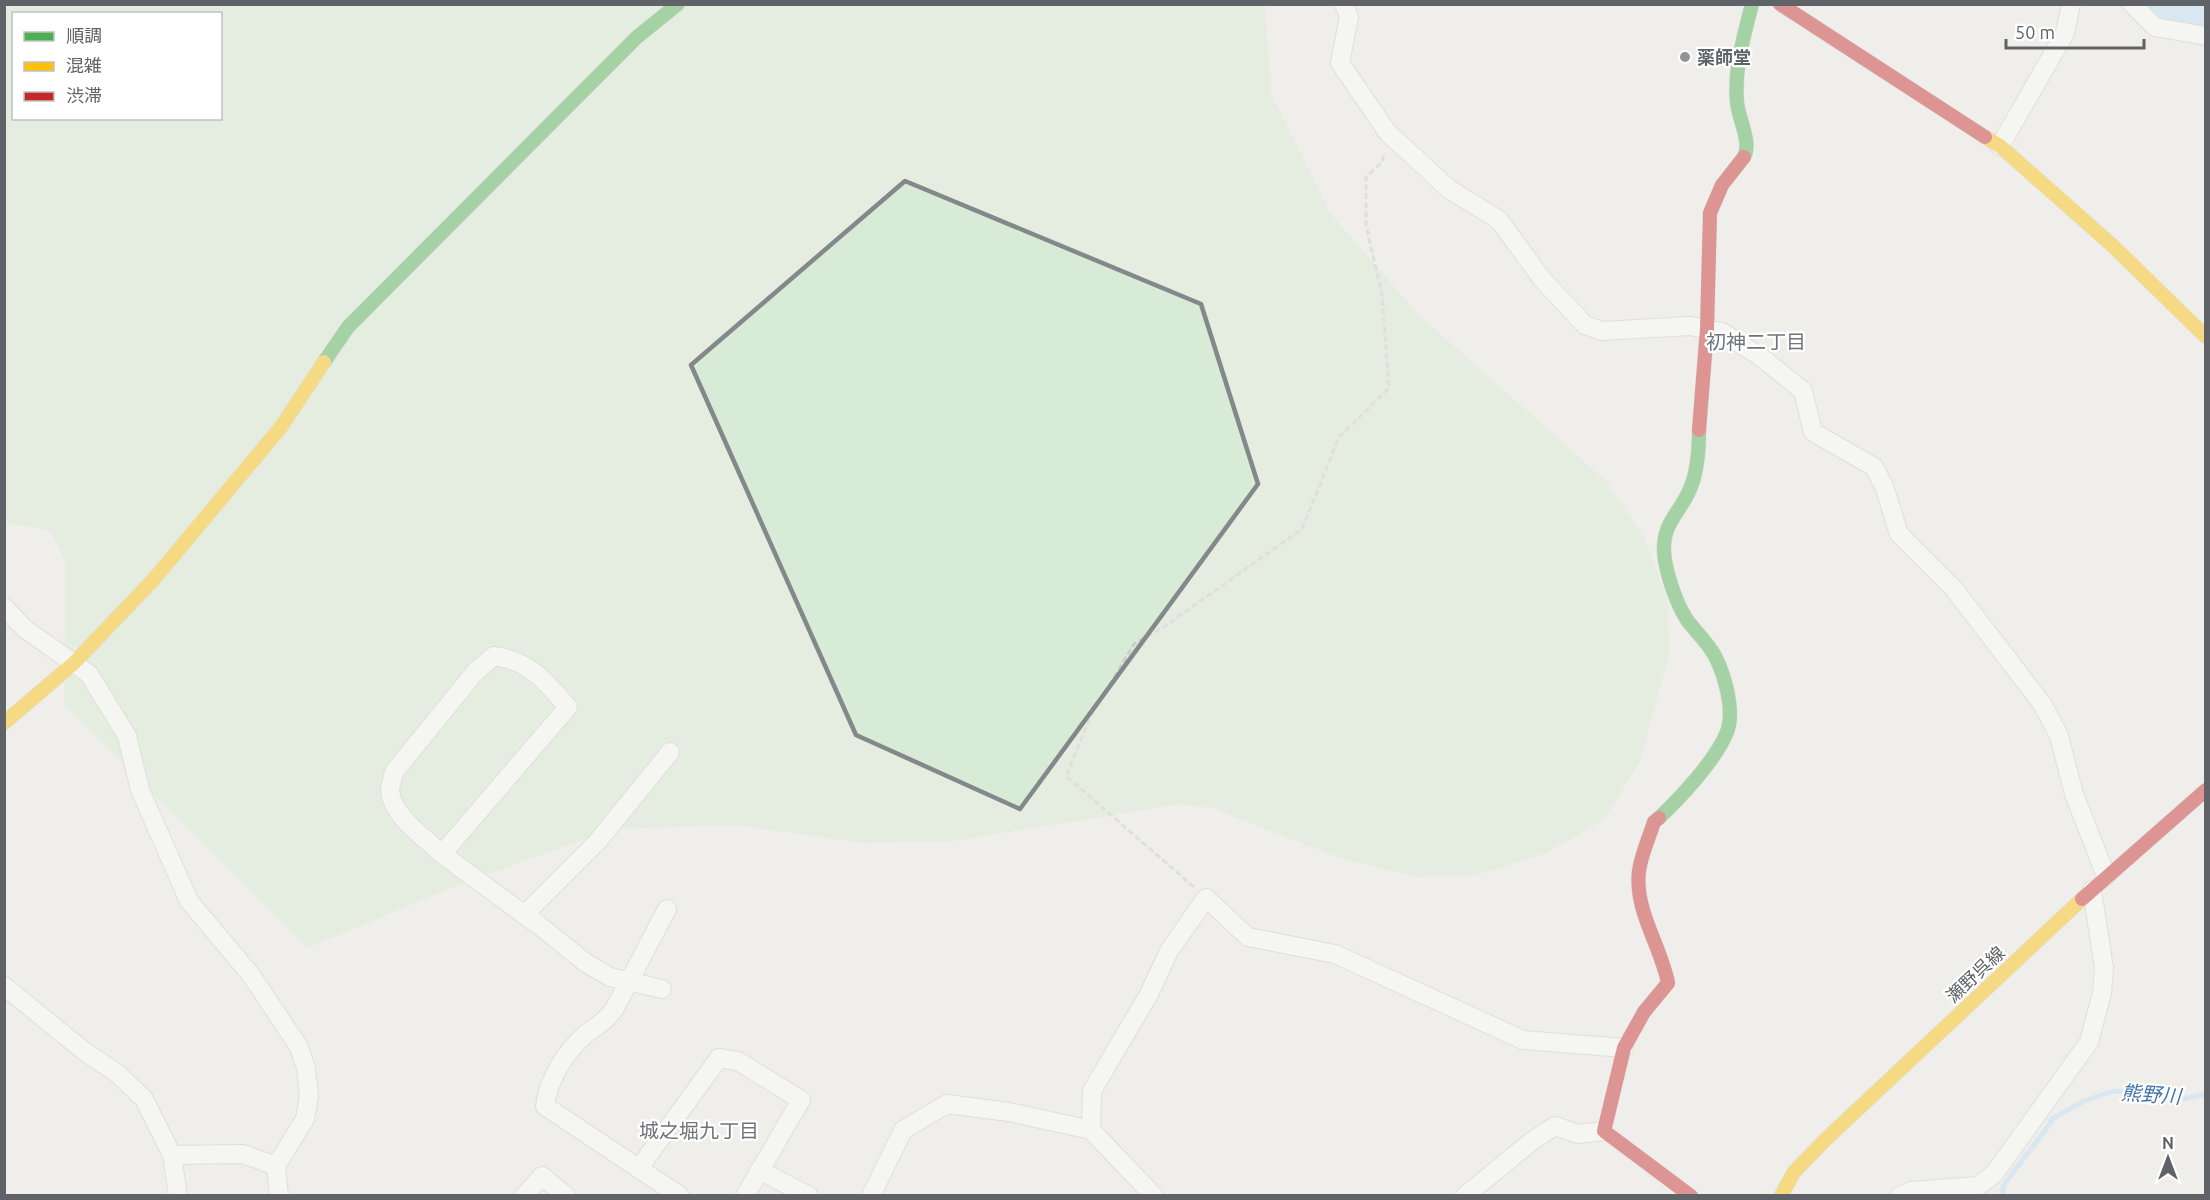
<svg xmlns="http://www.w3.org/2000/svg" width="2210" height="1200" font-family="Ubuntu,'Noto Sans JP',sans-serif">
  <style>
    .green { fill: #d8ebd6; fill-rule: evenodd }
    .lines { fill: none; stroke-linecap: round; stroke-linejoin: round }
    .stream { stroke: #bfe0f9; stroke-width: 5 }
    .river { stroke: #bfe0f9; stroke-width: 33 }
    .street-casing { stroke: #cbcccc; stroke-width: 20 }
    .fast-casing { stroke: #cacacb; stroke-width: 15 }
    .slow-casing { stroke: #cacacb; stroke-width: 15 }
    .jam-casing { stroke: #cacacb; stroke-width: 15 }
    .path { stroke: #cacfcc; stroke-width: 3; stroke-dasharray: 6 3; stroke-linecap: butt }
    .street { stroke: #fdfcfc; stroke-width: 18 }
    .fast { stroke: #4caf50; stroke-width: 14 }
    .slow { stroke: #ffc107; stroke-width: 14 }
    .jam { stroke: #c62828; stroke-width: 14 }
    .marked { fill: none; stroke: #84888a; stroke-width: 4.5; stroke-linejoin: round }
    .poi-dot { fill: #919496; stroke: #fff; stroke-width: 2 }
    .labels { text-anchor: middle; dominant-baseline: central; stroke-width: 4.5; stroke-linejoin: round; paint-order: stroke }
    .poi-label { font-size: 18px; font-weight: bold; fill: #5f6368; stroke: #fff; text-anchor: start }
    .street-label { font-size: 18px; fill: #5f6368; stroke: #fff }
    .neighbourhood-label { font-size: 20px; fill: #70757a; stroke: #fff }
    .water-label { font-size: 20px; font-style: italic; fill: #4174aa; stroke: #fff }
  </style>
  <rect width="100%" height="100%" fill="#efeeea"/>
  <path class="green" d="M 5,5 L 1265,5 L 1271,93 L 1330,213 L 1417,313 L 1606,481 L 1645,539 L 1668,602 L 1669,655 L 1640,761 L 1604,820 L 1546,853 L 1473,876 L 1415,877 L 1340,858 L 1212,808 L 1180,804 L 953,841 L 864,843 L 736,825 L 612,829 L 455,886 L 308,948 L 64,705 L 66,562 L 50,531 L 5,522 ZM 14,14 L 220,14 L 220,118 L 14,118 Z"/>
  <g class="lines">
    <polyline class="stream" points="2003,1196 2003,1186 2052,1121 2050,1120 2084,1101 2114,1091 2183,1099 2206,1094"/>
    <polyline class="river" points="2157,4 2206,15"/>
    <g class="street-casing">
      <g id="street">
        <polyline points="1344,4 1349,17 1340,63 1388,133 1449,189 1499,220 1542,279 1585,325 1602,331 1690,326 1722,332 1761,357 1803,391 1813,432 1874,467 1884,486 1899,534 1954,589 2043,705 2059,736 2074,794 2106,876"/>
        <polyline points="2132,4 2155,27 2206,36"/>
        <polyline points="2000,146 2065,33 2071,4"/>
        <polyline points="4,607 25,629 89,674 127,736 140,790 189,901 251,975 299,1047 306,1068 309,1096 305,1119 276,1166 279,1196"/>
        <path d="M 494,656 C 530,661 545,681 568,707 L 442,854 C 425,838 392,816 390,791 C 390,785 393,778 394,772 L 476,671 Z"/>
        <polyline points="442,854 534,922"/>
        <path d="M 667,909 L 615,1008 C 607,1020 598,1025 587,1033 C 566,1051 548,1079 545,1106 L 680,1196"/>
        <polyline points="525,914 598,841 670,752"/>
        <polyline points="525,914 586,963 610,977 662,989"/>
        <polyline points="4,986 84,1051 118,1074 144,1099 172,1155 243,1154 276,1166"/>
        <polyline points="1091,1130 1092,1091 1149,994 1169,951 1206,898 1248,937 1335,954 1523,1040 1624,1048"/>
        <polyline points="172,1155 178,1196"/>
        <polyline points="639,1168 719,1058 738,1061 801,1100 745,1196"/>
        <polyline points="759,1170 809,1196"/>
        <polyline points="524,1196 542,1176 566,1196"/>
        <polyline points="871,1196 903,1130 947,1104 1009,1112 1091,1130 1154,1196"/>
        <polyline points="1465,1196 1532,1141 1555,1126 1578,1134 1604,1131"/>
        <polyline points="1900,1196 1911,1191 1978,1186 1994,1174 2089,1042 2102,993 2104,968 2092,890"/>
      </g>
    </g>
    <g class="fast-casing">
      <g id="fast">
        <path d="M 1744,157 C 1752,142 1738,118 1737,102 C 1734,68 1744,36 1752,4"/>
        <polyline points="324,362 348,327 637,37 678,4"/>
        <path d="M 1659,818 C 1680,798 1716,760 1727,732 C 1735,711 1725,676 1715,656 C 1708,643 1696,632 1687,620 C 1676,603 1665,571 1664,551 C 1663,522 1680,513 1690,489 C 1697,473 1699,448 1699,430"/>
      </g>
    </g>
    <g class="slow-casing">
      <g id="slow">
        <polyline points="1985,137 2000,146 2114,247 2206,337"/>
        <polyline points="4,723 74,663 154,579 281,427 324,362"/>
        <polyline points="1781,1196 1794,1172 1825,1140 2082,899"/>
      </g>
    </g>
    <g class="jam-casing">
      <g id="jam">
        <polyline points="1780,4 1985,137"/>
        <polyline points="1699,430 1707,329 1710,213 1722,185 1744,157"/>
        <path d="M 1659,818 L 1654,822 C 1649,838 1641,855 1639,871 C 1634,910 1661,946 1668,983 L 1644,1012 L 1624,1048 L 1604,1131 L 1691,1196"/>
        <polyline points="2082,899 2206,790"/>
      </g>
    </g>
    <polyline class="path" points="1194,887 1066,776 1090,718 1134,644 1165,626 1302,529 1339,437 1389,388 1382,295 1366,225 1366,177 1382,162 1384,152"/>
    <use href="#street" class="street"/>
    <use href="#fast" class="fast"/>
    <use href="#slow" class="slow"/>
    <use href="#jam" class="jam"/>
  </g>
  <path d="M0 0H2210V1200H0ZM 905,181 L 1201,304 L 1258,484 L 1020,809 L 856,735 L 691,365 Z" fill="#efeeea" fill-opacity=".55" fill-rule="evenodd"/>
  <path class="marked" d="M 905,181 L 1201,304 L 1258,484 L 1020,809 L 856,735 L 691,365 Z"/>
  <circle class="poi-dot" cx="1685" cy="57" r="6"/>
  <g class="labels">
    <g class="poi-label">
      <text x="1697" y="57">薬師堂</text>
    </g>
    <g class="street-label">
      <text transform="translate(1975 974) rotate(-43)">瀬野呉線</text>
    </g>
    <g class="neighbourhood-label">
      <text x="1756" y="341">初神二丁目</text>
      <text x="699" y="1130">城之堀九丁目</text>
    </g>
    <g class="water-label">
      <text transform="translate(2151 1094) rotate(4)">熊野川</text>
    </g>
  </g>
  <rect width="2210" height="1200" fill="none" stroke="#5f6368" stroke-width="12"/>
  <rect x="12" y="12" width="210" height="108" fill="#ffffff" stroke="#bfc1c3" stroke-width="1.5"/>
  <rect x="24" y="32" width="30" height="9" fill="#4caf50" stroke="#bfc1c3" stroke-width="1.5"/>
  <text x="66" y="42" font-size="18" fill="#5f6368">順調</text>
  <rect x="24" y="62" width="30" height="9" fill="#ffc107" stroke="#bfc1c3" stroke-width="1.5"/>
  <text x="66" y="72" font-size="18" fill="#5f6368">混雑</text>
  <rect x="24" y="92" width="30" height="9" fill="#c62828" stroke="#bfc1c3" stroke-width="1.5"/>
  <text x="66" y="102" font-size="18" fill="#5f6368">渋滞</text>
  <g transform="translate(2168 1158)" stroke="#ffffff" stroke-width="4.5" paint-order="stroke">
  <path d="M0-4.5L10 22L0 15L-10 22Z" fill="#5f6368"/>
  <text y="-9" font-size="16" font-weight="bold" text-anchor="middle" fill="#5f6368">N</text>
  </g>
  <path d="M2006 39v9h138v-9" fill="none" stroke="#5f6368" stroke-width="3"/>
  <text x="2015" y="39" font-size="18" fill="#5f6368" stroke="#ffffff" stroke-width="4.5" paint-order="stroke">50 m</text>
</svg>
